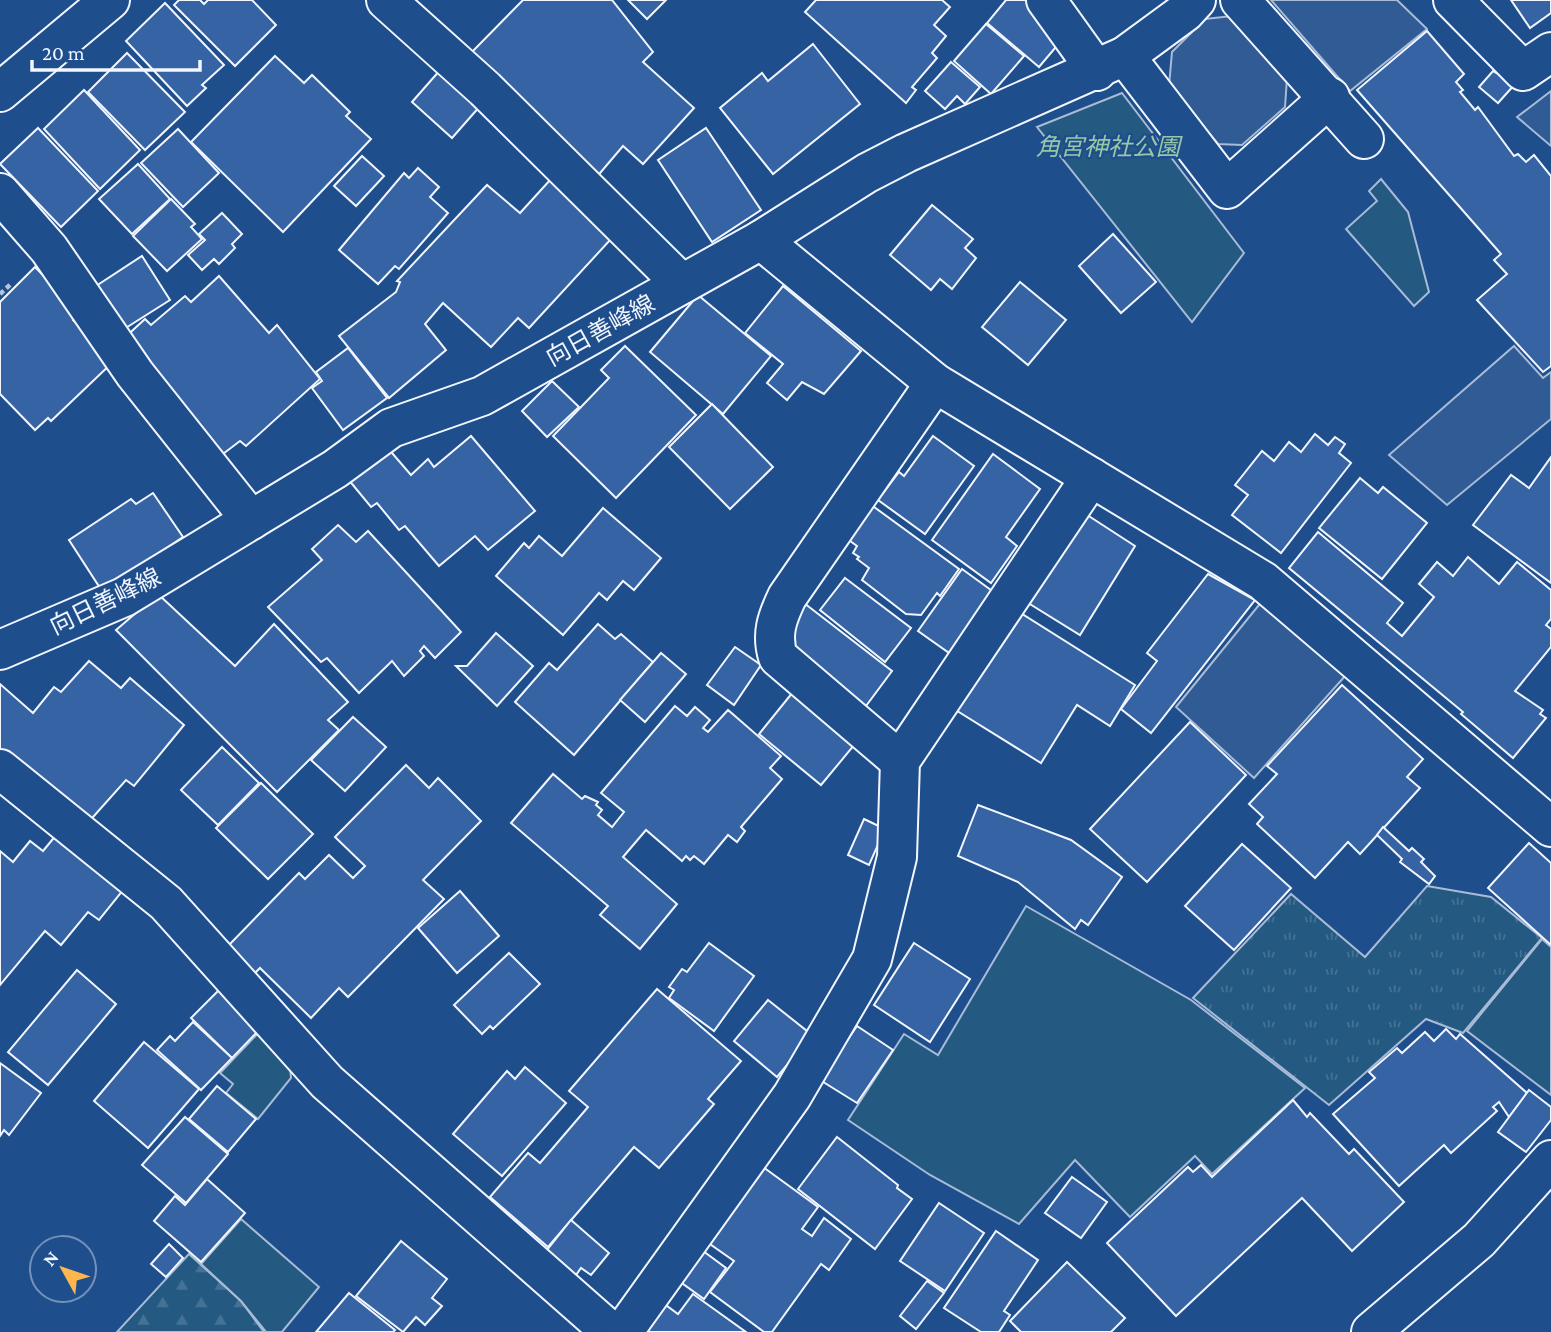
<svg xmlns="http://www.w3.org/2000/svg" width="1551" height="1332" font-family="'Crimson Pro','Noto Sans JP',serif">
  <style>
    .grass { fill: url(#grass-tufts); stroke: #a8bbd7; stroke-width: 2 }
    .forest { fill: url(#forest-firs); stroke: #a8bbd7; stroke-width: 2 }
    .green { fill: #245a82; stroke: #a8bbd7; stroke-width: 2 }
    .parking { fill: #305b95; stroke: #a8bbd7; stroke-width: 2 }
    .building { fill: #3563a3; stroke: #f2f6ff; stroke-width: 2 }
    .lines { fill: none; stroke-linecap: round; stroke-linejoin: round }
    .minor-casing { stroke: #f2f6ff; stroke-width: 42 }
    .major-casing { stroke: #f2f6ff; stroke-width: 42 }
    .path { stroke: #b3c4dc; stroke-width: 4.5; stroke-dasharray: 5 3.5; stroke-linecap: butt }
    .minor { stroke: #1f4e8c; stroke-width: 38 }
    .major { stroke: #1f4e8c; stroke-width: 38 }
    .labels { text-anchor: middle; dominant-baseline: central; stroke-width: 5; stroke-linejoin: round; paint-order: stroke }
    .park-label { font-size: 24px; font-style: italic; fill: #97c8a6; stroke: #1f4e8c }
    .street-label { font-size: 24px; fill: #f2f6ff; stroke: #1f4e8c }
  </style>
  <defs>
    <pattern id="grass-tufts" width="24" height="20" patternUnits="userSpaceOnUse" patternTransform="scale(1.75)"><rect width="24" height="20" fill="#245a82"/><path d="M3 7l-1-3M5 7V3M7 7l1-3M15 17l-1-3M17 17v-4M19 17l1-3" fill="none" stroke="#447295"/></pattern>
    <pattern id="forest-firs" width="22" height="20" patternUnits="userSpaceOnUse" patternTransform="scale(1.75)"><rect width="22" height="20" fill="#245a82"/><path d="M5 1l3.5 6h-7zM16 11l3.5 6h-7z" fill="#447295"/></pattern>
  </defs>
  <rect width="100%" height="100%" fill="#1f4e8c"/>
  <polygon class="grass" points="1427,886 1491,897 1542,938 1463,1033 1426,1019 1329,1105 1193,998 1291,894 1365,957"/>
  <polygon class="forest" points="189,1254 241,1301 264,1332 117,1332"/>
  <g class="green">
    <polygon points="1122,93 1244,253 1192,322 1037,127"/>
    <polygon points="1381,179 1408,212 1429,292 1414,306 1346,229 1377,201 1369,191"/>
    <polygon points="1026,906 1191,1000 1305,1088 1212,1174 1195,1156 1130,1217 1075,1160 1019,1224 930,1175 848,1120 904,1034 938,1055"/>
    <polygon points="1542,939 1551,947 1551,1095 1467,1031"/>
    <polygon points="265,1026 289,1055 291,1078 258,1119 226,1093 233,1084 220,1073"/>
    <polygon points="241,1219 319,1287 282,1332 266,1332 241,1301 201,1264"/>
  </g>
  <g class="parking">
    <polygon points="1271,0 1397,0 1427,29 1350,91"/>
    <polygon points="1232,16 1287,78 1285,107 1242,145 1218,144 1169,86 1172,52 1205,19"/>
    <polygon points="1551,91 1551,146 1517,117"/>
    <polygon points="1514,346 1543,378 1551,372 1551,419 1447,505 1389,455"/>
    <polygon points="1263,600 1346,675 1254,778 1176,707"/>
  </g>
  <g class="building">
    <polygon points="179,0 200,0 204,4 208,0 252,0 276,25 235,66 174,5"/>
    <polygon points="523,0 612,0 653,52 643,62 694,108 643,164 623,146 595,179 469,55"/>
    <polygon points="628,0 666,0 647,19"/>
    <polygon points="816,0 942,0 950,7 934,25 946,36 932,53 937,58 912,87 916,90 906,103 805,12"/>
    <polygon points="1006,0 1026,0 1061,41 1039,67 987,23"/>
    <polygon points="1511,0 1551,0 1551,13 1530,28"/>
    <polygon points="165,3 224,65 202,85 206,88 187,106 126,41"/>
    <polygon points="986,24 1024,56 991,94 954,61"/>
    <polygon points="1427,31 1464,74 1456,82 1463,90 1460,92 1475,110 1478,107 1514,156 1518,154 1526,162 1534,155 1551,176 1551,366 1543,372 1477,300 1507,274 1494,260 1501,254 1357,90"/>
    <polygon points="813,44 860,104 773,174 720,108 762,73 768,81"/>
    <polygon points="127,53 185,112 145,150 88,92"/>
    <polygon points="275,56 304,83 312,75 350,112 346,116 371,139 283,232 191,142"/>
    <polygon points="951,62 980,87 965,104 957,96 945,109 925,91"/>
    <polygon points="441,69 481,105 452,138 412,102"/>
    <polygon points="1493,71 1516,83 1498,103 1479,87"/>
    <polygon points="84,90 140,150 100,189 44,129"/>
    <polygon points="38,128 98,191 61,227 0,164"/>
    <polygon points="706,128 761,210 712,242 658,160"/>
    <polygon points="178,129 219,173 183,207 141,163"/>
    <polygon points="362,156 384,176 356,206 334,186"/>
    <polygon points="138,164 170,199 132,234 99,199"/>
    <polygon points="418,168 439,187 430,197 448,213 399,269 395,266 378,284 339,250 404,173 409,178"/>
    <polygon points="551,179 611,239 529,328 518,318 491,347 443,303 425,324 446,350 389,398 339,336 396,292 400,282 397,281 487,185 520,213"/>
    <polygon points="171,199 195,224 191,227 202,239 167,271 133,236"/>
    <polygon points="932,205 973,239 965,248 976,258 952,289 940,279 931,290 890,255"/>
    <polygon points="222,213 242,234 232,244 235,248 219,264 214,259 202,270 188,255 205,240 199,234"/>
    <polygon points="1113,234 1156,282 1121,313 1079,266"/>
    <polygon points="142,256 170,300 121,331 93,288"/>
    <polygon points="35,267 80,313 73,320 114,361 51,421 48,418 35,430 0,394 0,302"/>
    <polygon points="219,276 269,333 277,325 320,379 246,446 240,441 219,457 121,341 145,319 151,325 185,296 191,302"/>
    <polygon points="1020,282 1066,320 1028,365 982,327"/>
    <polygon points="783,286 861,351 824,394 802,382 787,400 767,383 783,364 745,333"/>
    <polygon points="698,295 771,356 723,414 650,352"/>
    <polygon points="625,346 696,415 616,498 553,436 609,378 601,370"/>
    <polygon points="348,348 387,398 343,430 312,388 322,381 316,372"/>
    <polygon points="552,381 579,407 547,437 522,411"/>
    <polygon points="712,404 773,467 730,509 669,447"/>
    <polygon points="1315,434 1328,445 1335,437 1345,444 1339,453 1351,463 1281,553 1232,515 1248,495 1235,485 1262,451 1274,461 1289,442 1301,452"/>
    <polygon points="471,436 535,511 488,550 475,536 439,566 405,526 399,530 377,503 371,507 348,479 386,446 411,475 428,459 434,467"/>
    <polygon points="933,436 974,466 925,534 878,500 899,472 904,476"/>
    <polygon points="993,454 1040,489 1006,537 1017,546 991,583 932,540"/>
    <polygon points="1551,457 1551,583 1473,525 1511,475 1529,488"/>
    <polygon points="1360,478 1378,493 1383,487 1427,523 1382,579 1319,528"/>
    <polygon points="153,493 183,537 102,591 69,540 131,499 136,504"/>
    <polygon points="870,504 959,569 940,596 937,593 921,615 906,614 862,580 869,568 857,559 859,557 853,553 857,546 846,538"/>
    <polygon points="603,508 661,558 634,590 623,581 607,600 599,593 563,635 496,576 524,543 529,548 539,536 562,556"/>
    <polygon points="1081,511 1135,546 1080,635 1025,601"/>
    <polygon points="338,525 356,542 368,531 461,632 435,658 424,646 420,651 424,656 404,676 392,661 359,693 327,658 321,662 268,607 322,560 312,549"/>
    <polygon points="1318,532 1403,603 1387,623 1402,636 1434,597 1419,584 1437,562 1453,576 1468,557 1499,584 1517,562 1551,590 1551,619 1546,625 1551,629 1551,647 1515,691 1543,710 1540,714 1546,718 1513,758 1461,714 1463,712 1289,568"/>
    <polygon points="962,569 995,593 952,655 918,631"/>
    <polygon points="1208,574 1255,600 1151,733 1121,709 1157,661 1147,653"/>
    <polygon points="845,578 911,628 885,662 820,610"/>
    <polygon points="158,594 235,666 274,624 348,702 328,720 339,730 277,792 116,630"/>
    <polygon points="804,603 892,671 860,714 789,645"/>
    <polygon points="1016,610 1135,685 1110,726 1077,705 1041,763 954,709"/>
    <polygon points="598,624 615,639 621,634 653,662 574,755 515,702 549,663 557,670"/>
    <polygon points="496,633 533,666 497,706 456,666 467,666"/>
    <polygon points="735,647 761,665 734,705 707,685"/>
    <polygon points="661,653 686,674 645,722 620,700"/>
    <polygon points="89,661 121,688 130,678 184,725 134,786 126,780 85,826 0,754 0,684 33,713 54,687 61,692"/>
    <polygon points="1342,685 1423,759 1407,777 1420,788 1360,854 1348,842 1315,878 1257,824 1263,817 1249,804 1277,774 1267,766"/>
    <polygon points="797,687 860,738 821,785 759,734"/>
    <polygon points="675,706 687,716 695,707 710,720 703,728 708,732 728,710 781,756 770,768 782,779 741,827 745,831 737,842 728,835 704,864 694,856 690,860 686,856 682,861 646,830 623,857 677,904 640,949 600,915 608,906 511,823 553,774 582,799 585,796 598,802 596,805 602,810 598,815 612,827 624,812 601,793"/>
    <polygon points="353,717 386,747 345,791 311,760"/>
    <polygon points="1190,722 1246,775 1147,882 1090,829"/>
    <polygon points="222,747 259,783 218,825 181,790"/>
    <polygon points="406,765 429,788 438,778 481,821 423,880 444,899 348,997 339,988 311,1018 260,968 255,973 228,946 299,873 305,879 329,855 353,878 365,866 335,837"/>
    <polygon points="261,783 313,834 268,879 216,828"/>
    <polygon points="978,805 1071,840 1122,877 1088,925 1081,920 1075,929 1018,882 958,856"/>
    <polygon points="864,819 885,829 869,865 848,855"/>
    <polygon points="1383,827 1409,851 1412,848 1424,859 1421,862 1435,876 1429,884 1400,862 1402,859 1377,835"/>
    <polygon points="57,834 124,889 99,920 88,912 61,945 45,931 0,985 0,851 13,862 30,841 43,851"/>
    <polygon points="1529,843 1551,863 1551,945 1488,888"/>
    <polygon points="1242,844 1291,888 1234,950 1185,906"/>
    <polygon points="460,891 499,936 457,973 418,928"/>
    <polygon points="709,943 754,976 714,1031 669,998 674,990 669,987 682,969 687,972"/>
    <polygon points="914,943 970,979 930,1042 874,1005"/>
    <polygon points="509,953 540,984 493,1029 490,1026 482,1034 454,1005"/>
    <polygon points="77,970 116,1004 48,1085 8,1052"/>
    <polygon points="220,989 260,1029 232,1058 191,1018"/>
    <polygon points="657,989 741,1061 708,1099 714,1104 659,1168 634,1147 548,1247 490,1197 528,1153 540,1163 588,1107 569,1091"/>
    <polygon points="768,1000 812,1035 777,1077 734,1041"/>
    <polygon points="193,1022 232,1058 201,1090 157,1050 170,1036 175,1041"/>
    <polygon points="857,1026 893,1050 857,1103 820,1080"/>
    <polygon points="1446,1029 1456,1039 1460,1034 1527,1093 1509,1117 1499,1102 1493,1107 1497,1111 1451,1153 1444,1145 1399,1186 1333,1114 1375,1078 1369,1072 1397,1048 1402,1053 1425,1032 1434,1041"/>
    <polygon points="144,1042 199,1089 148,1148 94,1101"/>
    <polygon points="0,1063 41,1093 9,1135 4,1130 0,1136"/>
    <polygon points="525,1067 566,1103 502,1176 453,1134 507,1071 515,1079"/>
    <polygon points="217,1086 256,1119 228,1152 189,1119"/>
    <polygon points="1529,1090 1551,1107 1551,1120 1526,1152 1498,1132"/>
    <polygon points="1293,1100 1307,1117 1310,1113 1349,1154 1354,1149 1404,1202 1352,1251 1302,1198 1176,1316 1107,1243 1188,1167 1193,1172 1201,1165 1212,1177"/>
    <polygon points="185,1117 228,1154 186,1203 142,1165"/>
    <polygon points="837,1137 898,1185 897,1188 912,1199 875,1249 798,1189"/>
    <polygon points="763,1167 818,1207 802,1229 812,1236 824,1218 851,1239 829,1270 821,1264 772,1332 764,1332 710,1292 734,1261 707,1242"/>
    <polygon points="1072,1177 1107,1202 1081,1238 1045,1213"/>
    <polygon points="207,1179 245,1213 201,1262 154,1221 175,1196 185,1205"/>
    <polygon points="939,1203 984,1233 945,1291 900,1261"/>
    <polygon points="571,1220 609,1253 591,1275 581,1268 576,1275 547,1250"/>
    <polygon points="996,1231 1038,1260 1004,1311 1010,1315 999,1332 981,1332 944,1308"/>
    <polygon points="401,1241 447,1279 432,1298 442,1306 425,1325 416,1317 403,1332 356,1296"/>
    <polygon points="169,1244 183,1258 166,1277 151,1264"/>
    <polygon points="695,1245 726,1268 704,1299 672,1276"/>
    <polygon points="1067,1262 1125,1318 1111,1332 1021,1332 1010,1321"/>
    <polygon points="927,1281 944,1293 916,1329 900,1316"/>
    <polygon points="349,1293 395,1330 393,1332 316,1332"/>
    <polygon points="693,1294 746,1332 642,1332 663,1303 678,1314"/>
  </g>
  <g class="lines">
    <g class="minor-casing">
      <g id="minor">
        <polyline points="386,0 485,89 682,284"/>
        <polyline points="1046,0 1097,71"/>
        <polyline points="1240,0 1364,139"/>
        <polyline points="1453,0 1523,71 1551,52"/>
        <polyline points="1125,56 1227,189 1330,97"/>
        <polyline points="0,92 110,0"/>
        <polyline points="0,193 49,249 135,374 251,520"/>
        <polyline points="761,240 935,383 1263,581 1551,827"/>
        <path d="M 900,761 L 778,657 C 771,634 777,618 787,597 L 935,383"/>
        <polyline points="0,769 166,903 327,1082 611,1332"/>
        <polyline points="623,1332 792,1096 872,959 897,857 900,761 1091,477"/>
        <polyline points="1371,1332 1479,1240 1551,1160"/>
      </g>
    </g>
    <g class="major-casing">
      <polyline id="major" points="0,650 124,597 335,469 391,428 482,396 761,240 867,173 906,153 1125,56 1185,12 1196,0"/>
    </g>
    <polyline class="path" points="0,294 12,283"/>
    <use href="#minor" class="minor"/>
    <use href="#major" class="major"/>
  </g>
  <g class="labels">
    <g class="park-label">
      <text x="1108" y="146">角宮神社公園</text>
    </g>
    <g class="street-label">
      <text transform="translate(600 330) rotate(-29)">向日善峰線</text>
      <text transform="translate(105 601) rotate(-26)">向日善峰線</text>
    </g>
  </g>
  <g transform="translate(63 1269) rotate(310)"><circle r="33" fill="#1f4e8c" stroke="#7391ba" stroke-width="2"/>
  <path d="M0-5L12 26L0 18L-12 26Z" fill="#ffb74d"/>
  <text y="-10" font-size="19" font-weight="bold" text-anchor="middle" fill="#f2f6ff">N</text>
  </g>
  <path d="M32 60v10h168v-10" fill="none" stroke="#f2f6ff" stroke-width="3.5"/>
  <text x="42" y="60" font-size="21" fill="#f2f6ff" stroke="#1f4e8c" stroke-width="5" paint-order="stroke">20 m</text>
</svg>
